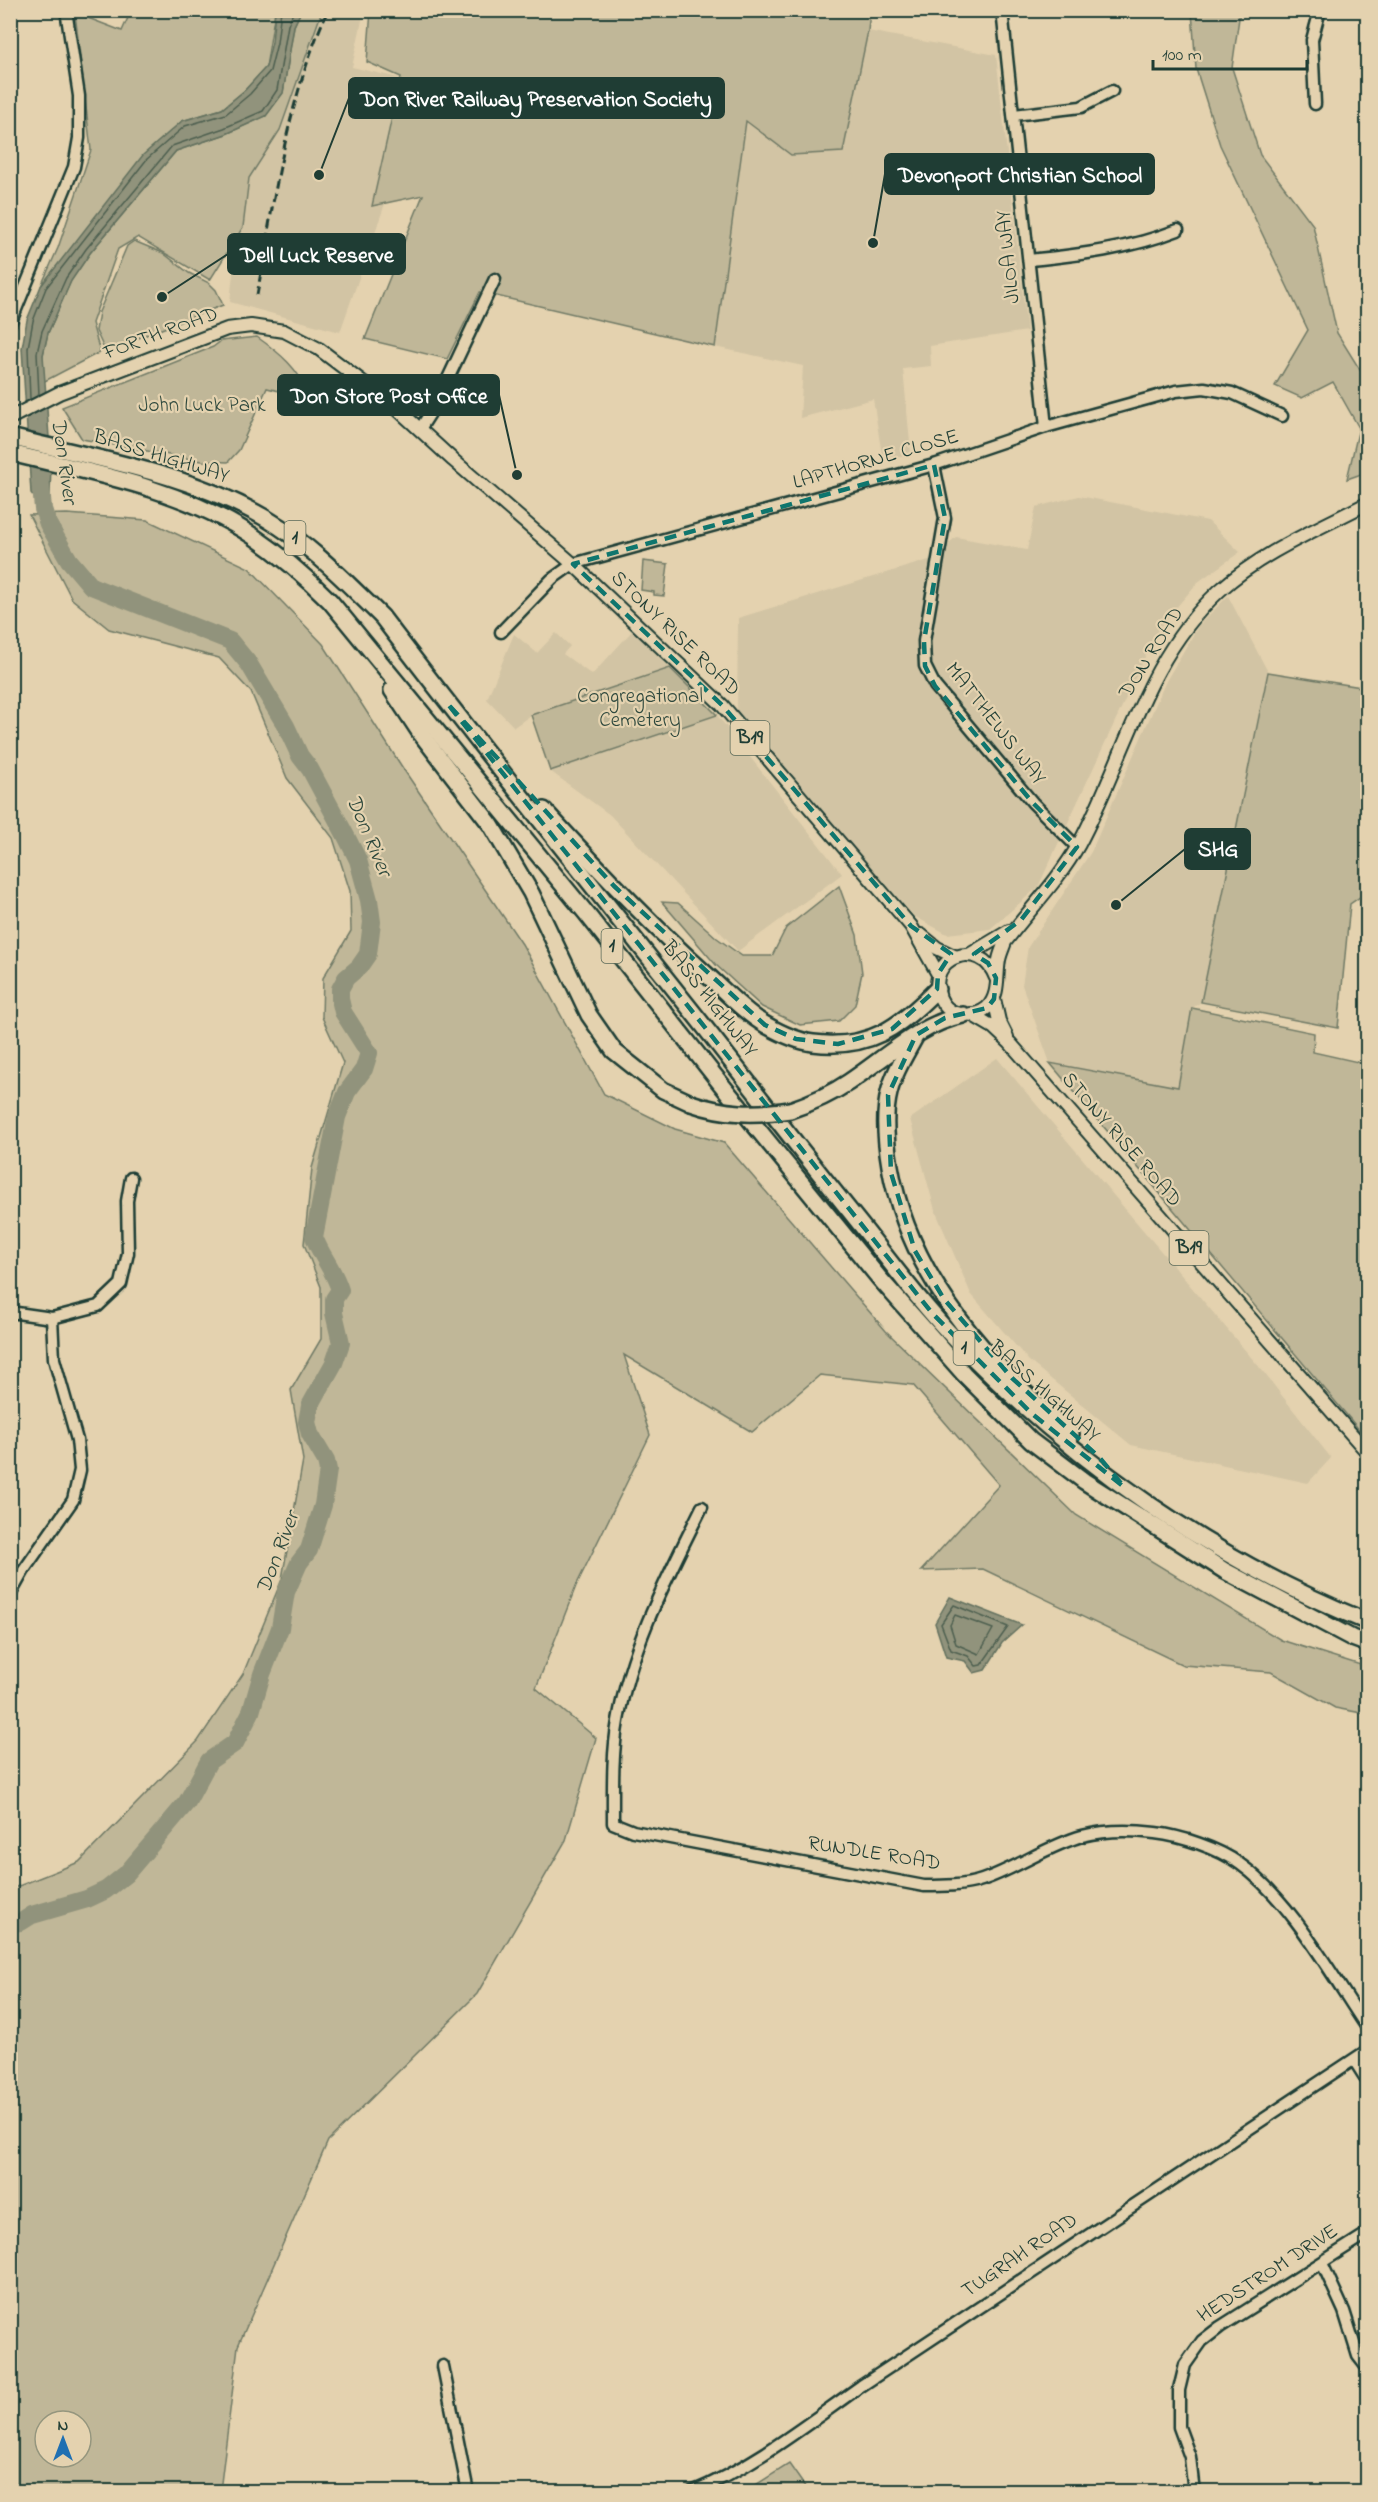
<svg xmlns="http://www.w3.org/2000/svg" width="1378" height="2502" font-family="'Indie Flower',sans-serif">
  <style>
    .built { fill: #d2c4a4 }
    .green { fill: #c0b798; stroke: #707a66; stroke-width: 1.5; fill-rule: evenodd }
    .water { fill: #91937b; stroke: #63715f; stroke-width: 1.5 }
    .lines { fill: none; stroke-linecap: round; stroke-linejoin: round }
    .shore { stroke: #4d5f50; stroke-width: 1.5 }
    .river { stroke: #91937b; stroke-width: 18 }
    .minor-casing { stroke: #1f3d34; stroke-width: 15 }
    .major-casing { stroke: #1f3d34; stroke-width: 16 }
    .highway-casing { stroke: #1f3d34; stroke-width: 20 }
    .minor { stroke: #e4d2af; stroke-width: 10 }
    .major { stroke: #e4d2af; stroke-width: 12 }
    .highway { stroke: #e4d2af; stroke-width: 15 }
    .rail { stroke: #1f3d34; stroke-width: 3; stroke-dasharray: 9 4.5; stroke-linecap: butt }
    .highway-bridge-casing { stroke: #1f3d34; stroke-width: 20; stroke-linecap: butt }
    .highway-bridge { stroke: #e4d2af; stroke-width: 15 }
    .marked { fill: none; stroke: #0f766e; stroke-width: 4.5; stroke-dasharray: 12 8; stroke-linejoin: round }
    .labels { text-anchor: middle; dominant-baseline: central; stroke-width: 4.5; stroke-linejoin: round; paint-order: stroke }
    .shield { fill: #e4d2af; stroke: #5a6a59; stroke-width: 1.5 }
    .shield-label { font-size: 20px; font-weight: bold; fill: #1f3d34 }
    .street-label { font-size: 21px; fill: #1f3d34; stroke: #e4d2af }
    .park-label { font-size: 21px; fill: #2f493e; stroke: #e4d2af }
    .water-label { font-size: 22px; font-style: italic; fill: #2a463b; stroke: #e4d2af }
    .leader { fill: none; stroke: #1f3d34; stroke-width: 2 }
    .callout-dot { fill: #1f3d34; stroke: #e4d2af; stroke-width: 2 }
    .callout { fill: #1f3d34; stroke: #1f3d34; stroke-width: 2 }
    .callout-label { font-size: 22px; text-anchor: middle; font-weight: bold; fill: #fff }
  </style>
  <rect width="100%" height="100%" fill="#e4d2af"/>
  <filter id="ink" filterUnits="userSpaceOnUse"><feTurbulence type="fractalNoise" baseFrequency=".0167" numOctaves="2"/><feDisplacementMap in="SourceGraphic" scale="12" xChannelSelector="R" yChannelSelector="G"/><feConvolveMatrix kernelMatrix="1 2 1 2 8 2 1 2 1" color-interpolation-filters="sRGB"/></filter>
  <g filter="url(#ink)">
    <g class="built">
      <polygon points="319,11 364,11 352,67 424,84 393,181 340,332 230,302 244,170"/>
      <polygon points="868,31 996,55 1027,331 930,346 931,366 903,369 911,453 883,461 873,399 800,418 803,366 715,347 746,120 791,155 843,152"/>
      <polygon points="1079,496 1208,521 1240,552 1198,582 1158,629 1038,887 990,929 947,934 914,916 737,716 738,618 929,560 956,537 1027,550 1036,507"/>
      <polygon points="1228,596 1268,672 1201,1002 1192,1008 1178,1087 1050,1063 1022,985 1028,947 1091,852 1166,681 1199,625"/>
      <polygon points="633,630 670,668 531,715 514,727 487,699 514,634 537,653 556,633 570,646 563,654 592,675"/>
      <polygon points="717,715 842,874 738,951 610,815 550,771"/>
      <polygon points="997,1058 1261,1369 1331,1458 1308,1483 1131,1445 1029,1361 971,1294 935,1210 910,1119"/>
    </g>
    <g class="green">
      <polygon points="131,11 275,11 266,67 245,90 222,109 182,121 41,286 58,248 91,150 75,13 122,31"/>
      <polygon points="301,11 322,11 280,130 249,178 243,227 210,280 138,237 118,249 92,323 100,352 43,382 43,355 48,333 71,281 90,253 176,151 226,134 266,116 283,93 294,26"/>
      <polygon points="371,11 870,11 868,31 843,152 791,155 746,121 715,347 480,292 447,359 365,339 423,195 372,206 401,77 367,62"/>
      <polygon points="1192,11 1240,11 1232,68 1260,155 1313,225 1337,333 1360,370 1367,361 1367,472 1347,479 1359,428 1333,382 1302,398 1275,386 1308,330 1220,145 1196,69"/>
      <polygon points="134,241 163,253 189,273 209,283 216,290 223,305 105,351 96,331 99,312 127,246"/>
      <path d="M 257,337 C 280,353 299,369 309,395 L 307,398 L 267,388 L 239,450 L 228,462 L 202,461 L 82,439 L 62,407 L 213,347 L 221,341 Z"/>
      <path d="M 67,514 L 147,520 L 249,568 L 323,644 L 404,770 L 522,944 L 604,1094 L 675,1129 L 724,1143 L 886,1331 L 1076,1515 L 1281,1640 L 1367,1667 L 1367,1714 L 1335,1708 L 1271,1672 L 1183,1665 L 983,1569 L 921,1571 L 999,1485 L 913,1385 L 820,1375 L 752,1432 L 624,1355 L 650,1435 L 576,1586 L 536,1688 L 596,1738 L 566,1840 L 477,1994 L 328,2141 L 238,2346 L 220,2491 L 11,2491 L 11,1889 L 79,1862 L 198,1741 L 243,1674 L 282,1579 L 303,1460 L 291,1390 L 321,1339 L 321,1287 L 304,1244 L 312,1168 L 343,1063 L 322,1017 L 323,978 L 351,931 L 350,891 L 333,838 L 287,778 L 251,692 L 219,658 L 109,629 L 72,599 L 29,515 ZM 45,2421 L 81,2421 L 81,2457 L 45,2457 Z"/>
      <polygon points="643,561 668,564 664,596 654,595 654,592 641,590"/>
      <polygon points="670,668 717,715 550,771 531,715"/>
      <polygon points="1268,672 1367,688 1367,892 1350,904 1338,1028 1201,1002"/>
      <polygon points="839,886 857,935 862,973 855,1005 839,1021 800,1025 762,1007 716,965 662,902 678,903 717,938 742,956 772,956 786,928"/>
      <polygon points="1192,1008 1314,1033 1313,1052 1367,1064 1367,1431 1361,1432 1050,1063 1178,1087"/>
      <polygon points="789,2464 808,2491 746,2491"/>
    </g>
    <g class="water">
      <polygon points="275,11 301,11 294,26 283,93 266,116 226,134 176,151 90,253 71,281 48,333 43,355 51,464 50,496 43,509 31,493 22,348 27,320 41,286 143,155 182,121 222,109 245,90 266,67 272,42"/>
      <polygon points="950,1597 1022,1625 1002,1643 985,1670 974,1673 965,1661 946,1657 935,1623"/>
    </g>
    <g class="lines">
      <g class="shore">
        <polyline points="39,395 37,353 42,331 66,278 86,249 172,146 224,128 263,111 277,90 288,25 294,10"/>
        <polyline points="30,399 28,348 33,321 46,288 147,159 185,126 226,114 250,94 270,71 277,43 281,10"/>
        <polygon points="954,1605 1008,1627 981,1665 976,1666 968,1656 951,1650 941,1624"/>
        <polygon points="955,1615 993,1629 979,1654 956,1644 950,1625"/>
      </g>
      <path class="river" d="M 10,1924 L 21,1922 L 32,1915 L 87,1899 L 106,1890 L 126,1874 L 187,1802 L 209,1761 L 235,1743 L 251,1712 L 262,1674 L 280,1628 L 286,1592 L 299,1563 L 309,1550 L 323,1505 L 328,1470 L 326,1461 L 310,1434 L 307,1422 L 310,1406 L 334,1363 L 341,1343 L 334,1313 L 334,1299 L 340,1290 C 334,1270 321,1256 314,1237 L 337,1117 L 347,1092 L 364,1069 L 369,1053 L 343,1012 L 340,999 L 340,989 L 346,978 L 359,967 L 368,954 L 372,922 L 369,900 L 358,860 L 347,838 L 310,769 L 300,756 L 286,726 L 249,664 L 230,641 L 91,586 L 69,560 L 48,524 L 43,509 L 41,486"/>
      <g class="minor-casing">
        <g id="minor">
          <polyline points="1002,10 1046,427"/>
          <polyline points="1315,104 1312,40 1320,10"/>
          <polyline points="1014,115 1081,107 1112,91"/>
          <path d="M 1029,260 C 1081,255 1129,249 1178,230"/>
          <polyline points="10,324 74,167 79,138 79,96 66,10"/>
          <polyline points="420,429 436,404 495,279"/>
          <polyline points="934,465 945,518 924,641 925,666 935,686 1033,803 1077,847"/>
          <polyline points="501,632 552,579 573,564 934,465 1046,427 1176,391 1204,388 1232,393 1282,416"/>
          <polyline points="10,1312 52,1318 98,1306 121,1284 128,1253 127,1201 131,1178"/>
          <path d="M 702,1507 C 668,1576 631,1645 618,1721 C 612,1754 613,1789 613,1823 L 633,1831 L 924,1886 C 943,1886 964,1886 982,1880 C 1017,1868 1047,1846 1082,1836 C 1105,1830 1132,1830 1155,1833 C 1181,1836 1218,1848 1240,1864 C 1292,1901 1332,1976 1368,2029"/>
          <polyline points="10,1595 24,1570 73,1500 80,1470 77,1440 54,1359 52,1318"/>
          <polyline points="1354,2060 1368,2082"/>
          <polyline points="1322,2263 1344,2311 1358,2356 1368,2369"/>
          <polyline points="443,2366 468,2492"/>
          <path d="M 692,2492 C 753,2467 807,2424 861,2386 L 1368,2050"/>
          <polyline points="1194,2492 1190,2457 1179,2427 1179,2390 1185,2365 1202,2341 1220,2327 1368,2233"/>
        </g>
      </g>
      <g class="major-casing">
        <g id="major">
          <polyline points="10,418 59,393 227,329 251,326 284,331 319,349 393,405 453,460 573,564 722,705 911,926 938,974"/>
          <polyline points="921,935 937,948 956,957"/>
          <polyline points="969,955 1009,931"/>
          <path d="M 996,978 C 981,936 924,957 940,998 C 943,1005 949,1011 956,1013 C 967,1016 978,1015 987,1008 C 1000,995 996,976 999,960 C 1000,954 1003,948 1005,942 C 1029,910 1059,880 1079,844 C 1126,757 1143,662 1219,591 C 1262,552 1316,530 1368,503"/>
          <polyline points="994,999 999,1021 1007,1037"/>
          <polyline points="971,1014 993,1027 1010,1043 1368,1453"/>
        </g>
      </g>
      <g class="highway-casing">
        <g id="highway">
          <path d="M 10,437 C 97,459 189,473 267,519 C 311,545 346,582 382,617 C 489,758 600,895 710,1034 C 760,1098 810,1162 861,1225 C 892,1264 922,1305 957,1341 C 1073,1462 1212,1559 1368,1622"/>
          <path d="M 10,453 C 93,473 181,488 253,536 C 281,555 306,577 330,601 L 586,913 L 721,1084 L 880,1279 L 964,1374 L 1031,1441 L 1084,1481 L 1225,1571 L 1352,1638 L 1368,1644"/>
          <polyline points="392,690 421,734 491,825 531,893 589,1015 614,1051 663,1090 691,1103"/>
          <path d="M 544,810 C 596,867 649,923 707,975 C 726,992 745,1013 766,1025 C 780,1033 797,1041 813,1043 C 869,1050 900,1027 937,989"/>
          <path d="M 916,1035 C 906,1054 894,1072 889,1093 C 883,1117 886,1143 890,1166 C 909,1277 987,1363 1071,1434"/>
          <path d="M 790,1110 C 811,1103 830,1095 849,1082 C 885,1058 920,1024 963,1015"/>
        </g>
      </g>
      <use href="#minor" class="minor"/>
      <use href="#major" class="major"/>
      <use href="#highway" class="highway"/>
      <path class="rail" d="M 257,295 C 274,199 287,100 328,10"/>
      <g class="highway-bridge-casing">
        <path id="highway-bridge" d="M 691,1103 C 725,1115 755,1115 790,1110"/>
      </g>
      <use href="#highway-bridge" class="highway-bridge"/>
    </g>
  </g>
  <path class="marked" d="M 934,465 L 945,518 L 924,641 L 925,666 L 935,686 L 1033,803 L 1077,847 L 1021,920 L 974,954 L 988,963 L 996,978 L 994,999 L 987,1008 L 945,1018 L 916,1035 L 888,1095 L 891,1173 L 915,1251 L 944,1299 L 1012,1378 L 1099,1457 L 1124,1487 L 1031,1413 L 932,1313 L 447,703 L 614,886 L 765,1025 L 796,1039 L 838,1044 L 892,1029 L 937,989 L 938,974 L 951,954 L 911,926 L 722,705 L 573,564 Z"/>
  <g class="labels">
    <g class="shield">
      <rect x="284.5" y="521" width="21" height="34" rx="4.5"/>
      <rect x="730.5" y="721" width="39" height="34" rx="4.5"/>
      <rect x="601.5" y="929" width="21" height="34" rx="4.5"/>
      <rect x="1169.5" y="1231" width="39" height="34" rx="4.5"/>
      <rect x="953.5" y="1331" width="21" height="34" rx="4.5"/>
    </g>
    <g class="shield-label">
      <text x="295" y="538">1</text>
      <text x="750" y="738">B19</text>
      <text x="612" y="946">1</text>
      <text x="1189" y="1248">B19</text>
      <text x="964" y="1348">1</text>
    </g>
    <g class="street-label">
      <text transform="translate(1009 257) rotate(-96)">JILOA WAY</text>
      <text transform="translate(161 334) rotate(-20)">FORTH ROAD</text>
      <text transform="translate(161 457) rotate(17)">BASS HIGHWAY</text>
      <text transform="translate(876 460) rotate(-16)">LAPTHORNE CLOSE</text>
      <text transform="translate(675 634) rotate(44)">STONY RISE ROAD</text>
      <text transform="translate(1152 653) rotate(-58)">DON ROAD</text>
      <text transform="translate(995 724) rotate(52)">MATTHEWS WAY</text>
      <text transform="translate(709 999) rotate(52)">BASS HIGHWAY</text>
      <text transform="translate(1121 1140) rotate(49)">STONY RISE ROAD</text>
      <text transform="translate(1044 1392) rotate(42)">BASS HIGHWAY</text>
      <text transform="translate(874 1854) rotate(9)">RUNDLE ROAD</text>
      <text transform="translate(1020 2256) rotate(-34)">TUGRAH ROAD</text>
      <text transform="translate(1268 2274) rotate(-33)">HEDSTROM DRIVE</text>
    </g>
    <g class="park-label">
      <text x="202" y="406">John Luck Park</text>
      <text x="640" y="697">Congregational<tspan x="640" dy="24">Cemetery</tspan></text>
    </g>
    <g class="water-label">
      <text transform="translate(63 461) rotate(82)">Don River</text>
      <text transform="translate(368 836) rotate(67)">Don River</text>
      <text transform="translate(279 1553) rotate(-69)">Don River</text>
    </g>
  </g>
  <path class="leader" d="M319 175L349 98M873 243L885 174M162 297L228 254M517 475L499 395M1116 905L1185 849"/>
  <g class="callout-dot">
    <circle cx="319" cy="175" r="6"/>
    <circle cx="873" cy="243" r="6"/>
    <circle cx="162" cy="297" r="6"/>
    <circle cx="517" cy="475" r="6"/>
    <circle cx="1116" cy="905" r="6"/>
  </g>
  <g class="callout">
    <rect x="349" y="78" width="375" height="40" rx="6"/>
    <rect x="885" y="154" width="269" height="40" rx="6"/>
    <rect x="228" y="234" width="177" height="40" rx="6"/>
    <rect x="278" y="375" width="221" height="40" rx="6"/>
    <rect x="1185" y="829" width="65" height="40" rx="6"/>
  </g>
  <g class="callout-label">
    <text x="536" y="106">Don River Railway Preservation Society</text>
    <text x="1020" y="182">Devonport Christian School</text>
    <text x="317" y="262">Dell Luck Reserve</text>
    <text x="389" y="403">Don Store Post Office</text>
    <text x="1218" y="856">SHG</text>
  </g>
  <rect width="1378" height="2502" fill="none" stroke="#e4d2af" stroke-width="36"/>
  <rect x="18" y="18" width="1342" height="2466" fill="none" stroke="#1f3d34" stroke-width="2" filter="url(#ink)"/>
  <g transform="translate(63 2439)"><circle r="28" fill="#e4d2af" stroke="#95967e" stroke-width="1.5"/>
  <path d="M0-4.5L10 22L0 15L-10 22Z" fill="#1f6fb2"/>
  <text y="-9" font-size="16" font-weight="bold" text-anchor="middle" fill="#1f3d34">N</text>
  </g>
  <path d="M1153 60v9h154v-9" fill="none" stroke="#1f3d34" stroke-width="3"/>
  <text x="1162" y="60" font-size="18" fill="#1f3d34" stroke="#e4d2af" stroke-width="4.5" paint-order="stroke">100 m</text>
</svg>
